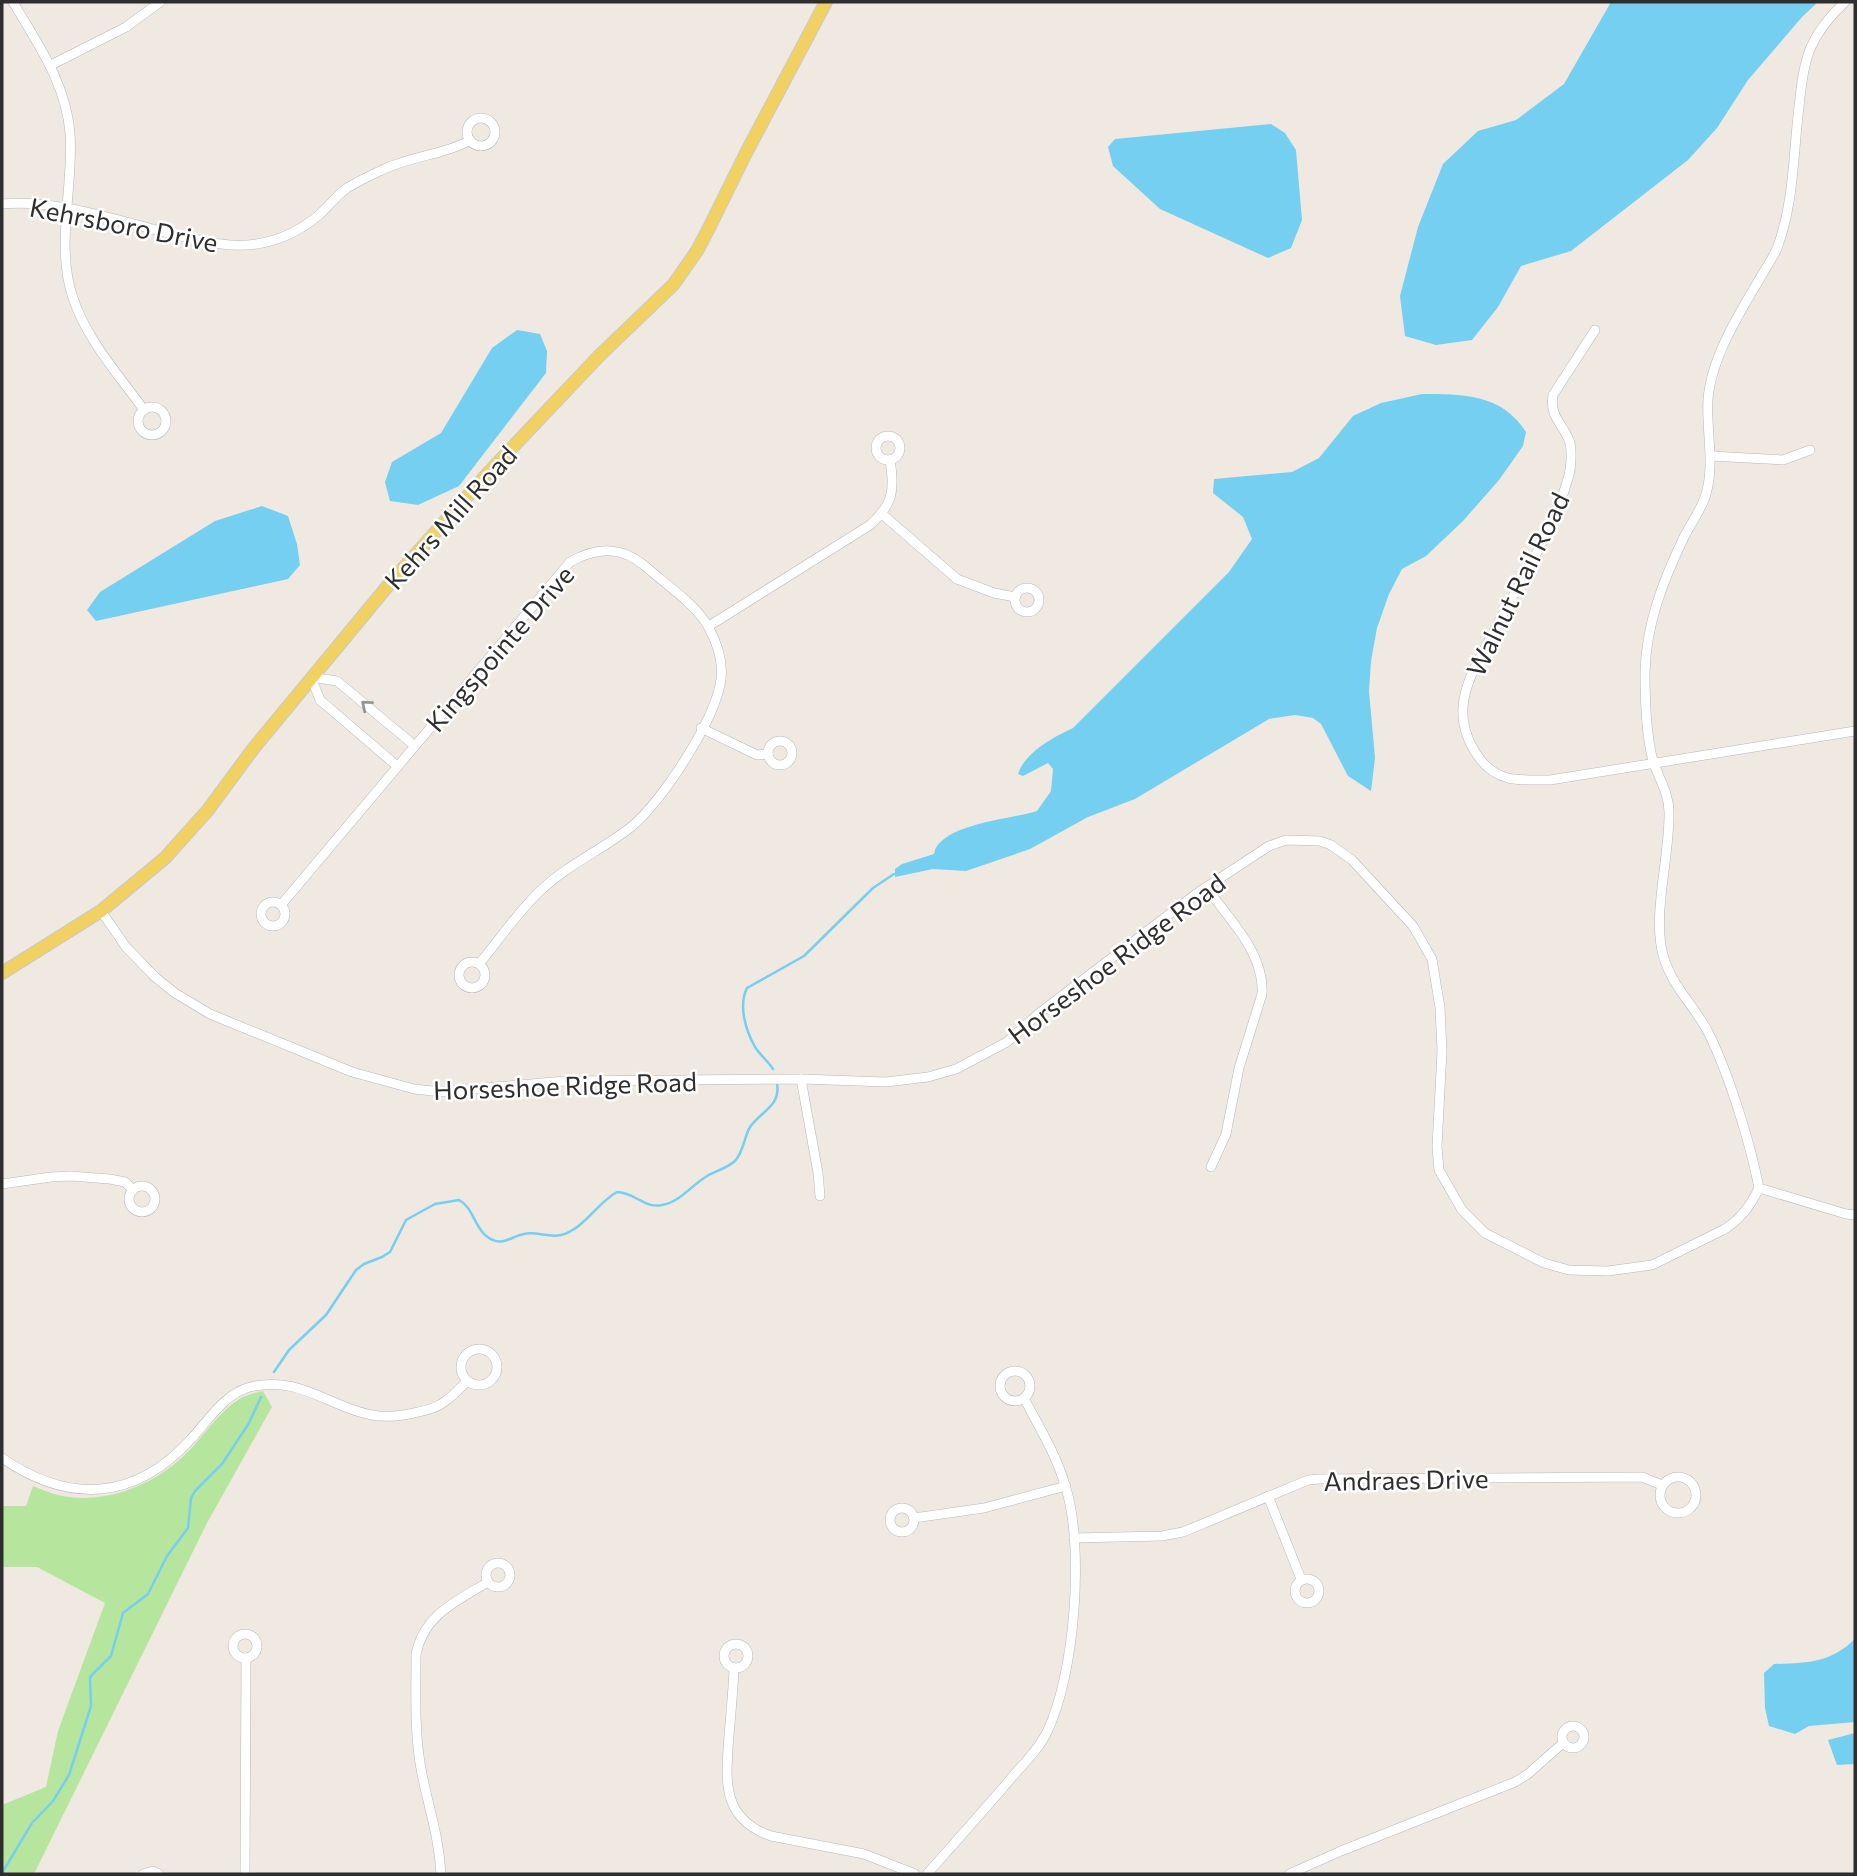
<svg xmlns="http://www.w3.org/2000/svg" width="1857" height="1876" font-family="Commissioner,sans-serif">
  <style>
    .green { fill: #b6e59e }
    .water { fill: #75cff0 }
    .lines { fill: none; stroke-linecap: round; stroke-linejoin: round }
    .stream { stroke: #75cff0; stroke-width: 2.5 }
    .minor-casing { stroke: #b4b7c1; stroke-width: 10 }
    .major-casing { stroke: #c9c9c9; stroke-width: 14 }
    .minor { stroke: #fff; stroke-width: 9 }
    .major { stroke: #f2d163; stroke-width: 12 }
    .oneway { stroke: #969696 }
    .labels { text-anchor: middle; dominant-baseline: central; stroke-width: 5; stroke-linejoin: round; paint-order: stroke }
    .street-label { font-size: 26px; fill: #2e2e2e; stroke: #fff }
  </style>
  <rect width="100%" height="100%" fill="#efe9e1"/>
  <path class="green" d="M 263,1391 L 272,1407 L 207,1523 L 34,1874 L 2,1874 L 2,1805 L 46,1787 L 58,1731 L 105,1603 L 37,1567 L 2,1567 L 2,1506 L 26,1506 L 33,1486 C 41,1489 50,1493 58,1495 C 100,1505 147,1488 178,1461 C 200,1443 214,1416 238,1400 C 245,1395 255,1393 263,1391 Z"/>
  <g class="water">
    <polygon points="1611,2 1818,2 1802,17 1748,80 1717,128 1688,160 1571,251 1521,266 1498,307 1472,340 1436,345 1405,336 1400,296 1418,227 1443,164 1478,131 1516,120 1564,84"/>
    <polygon points="1271,124 1285,133 1296,150 1302,220 1291,248 1268,258 1160,209 1113,166 1108,147 1115,139"/>
    <polygon points="517,330 540,334 547,351 546,373 459,486 418,505 390,501 385,482 392,462 441,433 492,348"/>
    <path d="M 1422,394 C 1463,394 1502,394 1526,432 L 1523,446 L 1499,480 L 1463,521 L 1426,556 L 1402,569 L 1389,594 L 1377,628 L 1371,661 L 1369,691 L 1375,758 L 1371,791 L 1348,776 L 1321,724 L 1313,718 L 1295,715 L 1269,719 L 1135,799 L 1088,817 L 1030,849 L 966,871 L 933,869 L 895,877 L 895,869 L 902,864 L 934,854 C 939,824 1013,819 1037,811 L 1051,791 L 1053,769 L 1048,763 L 1023,776 L 1018,774 C 1025,752 1054,737 1073,728 L 1229,572 L 1252,539 L 1243,517 L 1213,493 L 1214,479 L 1292,472 L 1319,458 L 1353,416 L 1381,403 Z"/>
    <polygon points="262,506 288,516 297,544 300,565 288,579 96,621 87,610 100,592 215,521"/>
    <path d="M 1855,1639 L 1855,1722 L 1809,1726 L 1795,1734 L 1769,1726 L 1765,1708 L 1764,1673 L 1774,1664 C 1808,1663 1830,1663 1855,1639 Z"/>
    <polygon points="1855,1733 1855,1764 1837,1765 1828,1740"/>
  </g>
  <g class="lines">
    <g class="stream">
      <path d="M 773,1069 C 768,1061 760,1055 755,1047 C 746,1031 738,1006 747,988 L 804,956 L 873,888 L 894,874"/>
      <path d="M 274,1372 L 289,1350 L 326,1315 L 356,1270 L 364,1264 L 382,1257 L 390,1252 L 406,1220 L 435,1204 L 459,1200 C 475,1208 474,1232 493,1240 C 503,1245 513,1236 524,1234 C 536,1231 549,1238 561,1235 C 584,1229 597,1203 617,1192 C 634,1192 645,1209 662,1205 C 680,1202 692,1185 707,1176 C 716,1171 727,1168 735,1161 C 744,1151 744,1137 750,1127 C 761,1111 781,1106 777,1084"/>
      <polyline points="2,1873 32,1823 53,1801 69,1775 91,1706 90,1677 111,1656 123,1613 148,1594 167,1556 188,1528 191,1498 195,1491 222,1464 249,1423 261,1397"/>
    </g>
    <g class="minor-casing">
      <g id="minor">
        <path d="M 13,2 C 37,43 66,83 70,133 C 74,187 55,245 73,298 C 87,340 118,374 144,410"/>
        <polyline points="51,65 126,27 160,2"/>
        <circle cx="481" cy="132" r="14"/>
        <path d="M 2,204 C 70,197 152,235 221,244 C 258,249 292,238 320,214 C 329,206 337,195 347,188 C 357,182 369,176 380,171 C 408,156 445,155 470,140"/>
        <path d="M 1595,330 L 1553,395 C 1549,418 1564,424 1570,443 C 1572,452 1571,467 1569,475 C 1554,531 1519,582 1493,633 C 1481,656 1465,680 1463,707 C 1461,734 1479,771 1508,778 C 1522,781 1536,780 1550,780 L 1855,731"/>
        <circle cx="152" cy="421" r="14"/>
        <circle cx="888" cy="448" r="12"/>
        <polyline points="1711,456 1783,460 1810,450"/>
        <polyline points="882,514 957,579 994,593 1015,597"/>
        <circle cx="1027" cy="600" r="12"/>
        <path d="M 709,626 L 870,525 C 893,504 895,491 890,460"/>
        <polyline points="311,677 337,681 415,746"/>
        <polyline points="311,677 320,700 397,766"/>
        <polyline points="701,728 757,755 768,754"/>
        <circle cx="780" cy="753" r="12"/>
        <path d="M 1206,887 C 1228,918 1265,953 1262,994 L 1239,1068 L 1226,1134 L 1211,1167"/>
        <circle cx="273" cy="914" r="12"/>
        <path d="M 281,905 L 570,562 C 597,547 621,546 645,566 C 664,583 698,606 709,628 C 717,643 723,662 721,679 C 716,719 662,802 631,827 C 602,850 567,865 540,891 C 517,913 499,940 479,964"/>
        <path d="M 101,911 L 126,947 L 155,977 L 175,993 L 210,1014 L 352,1072 L 414,1089 L 441,1092 L 565,1081 L 801,1079 L 886,1082 L 928,1077 L 956,1069 L 1007,1042 L 1038,1014 L 1196,894 L 1269,846 L 1286,840 L 1320,841 L 1331,845 L 1352,860 L 1413,926 L 1432,959 L 1440,1008 L 1442,1051 L 1437,1147 L 1439,1170 L 1462,1210 L 1485,1233 L 1544,1263 L 1569,1270 L 1608,1271 L 1652,1265 L 1723,1230 C 1739,1221 1751,1205 1759,1188 L 1846,1214 L 1855,1215"/>
        <circle cx="472" cy="975" r="13"/>
        <polyline points="801,1079 818,1173 820,1196"/>
        <polyline points="2,1184 51,1177 70,1176 110,1179 125,1182 133,1190"/>
        <circle cx="142" cy="1199" r="13"/>
        <path d="M 1759,1188 C 1750,1142 1729,1074 1708,1032 C 1694,1005 1672,987 1663,955 C 1652,915 1670,856 1669,812 C 1669,792 1657,776 1652,757 C 1646,731 1645,700 1645,673 C 1646,624 1663,581 1684,537 C 1691,523 1702,509 1706,494 C 1715,463 1706,431 1708,399 C 1712,349 1752,294 1776,251 C 1794,206 1793,155 1799,107 C 1801,88 1803,68 1810,49 C 1818,30 1830,16 1845,2"/>
        <circle cx="479" cy="1367" r="18"/>
        <circle cx="1015" cy="1386" r="15"/>
        <path d="M 2,1458 C 69,1504 135,1501 191,1439 C 208,1421 224,1394 250,1387 C 299,1375 329,1407 372,1415 C 387,1418 400,1416 414,1413 C 427,1410 438,1408 448,1399 C 455,1394 461,1387 467,1381"/>
        <circle cx="1678" cy="1495" r="18"/>
        <polyline points="1268,1496 1301,1579"/>
        <circle cx="902" cy="1520" r="12"/>
        <polyline points="914,1518 984,1508 1066,1486"/>
        <polyline points="1074,1538 1162,1536 1183,1532 1308,1480 1319,1479 1642,1477 1662,1485"/>
        <circle cx="498" cy="1575" r="12"/>
        <circle cx="1307" cy="1591" r="12"/>
        <circle cx="245" cy="1646" r="12"/>
        <circle cx="736" cy="1656" r="12"/>
        <path d="M 734,1669 C 733,1691 731,1713 729,1735 C 726,1779 720,1818 771,1836 L 864,1854 L 915,1874"/>
        <circle cx="1573" cy="1737" r="11"/>
        <polyline points="143,1874 153,1871 159,1874"/>
        <polyline points="245,1874 246,1658"/>
        <path d="M 441,1874 C 439,1837 429,1809 422,1774 C 414,1735 416,1694 416,1655 C 423,1615 457,1601 488,1582"/>
        <path d="M 927,1874 C 954,1844 981,1813 1008,1782 C 1021,1766 1038,1751 1047,1732 C 1075,1675 1085,1545 1065,1485 C 1056,1454 1039,1427 1024,1398"/>
        <polyline points="1289,1874 1341,1851 1515,1782 1528,1774 1563,1743"/>
      </g>
    </g>
    <g class="major-casing">
      <polyline id="major" points="2,973 101,911 165,858 208,810 253,749 391,582 490,471 600,355 673,285 697,251 710,226 746,153 826,2"/>
    </g>
    <use href="#minor" class="minor"/>
    <use href="#major" class="major"/>
  </g>
  <defs><path id="oneway-chevron" d="M-2-3.5L2.5 0L-2 3.5" fill="none" stroke-width="1.6" stroke-linecap="round" stroke-linejoin="round" transform="scale(1.75)"/></defs>
  <use class="oneway" href="#oneway-chevron" transform="translate(366 705) rotate(-140)"/>
  <g class="labels">
    <g class="street-label">
      <text transform="translate(124 224) rotate(11)">Kehrsboro Drive</text>
      <text transform="translate(450 517) rotate(-48)">Kehrs Mill Road</text>
      <text transform="translate(1517 584) rotate(-64)">Walnut Rail Road</text>
      <text transform="translate(499 648) rotate(-49)">Kingspointe Drive</text>
      <text transform="translate(1116 958) rotate(-37)">Horseshoe Ridge Road</text>
      <text transform="translate(565 1085) rotate(-2)">Horseshoe Ridge Road</text>
      <text transform="translate(1406 1479) rotate(-1)">Andraes Drive</text>
    </g>
  </g>
  <rect width="1857" height="1876" fill="none" stroke="#2e2e2e" stroke-width="7"/>
</svg>
